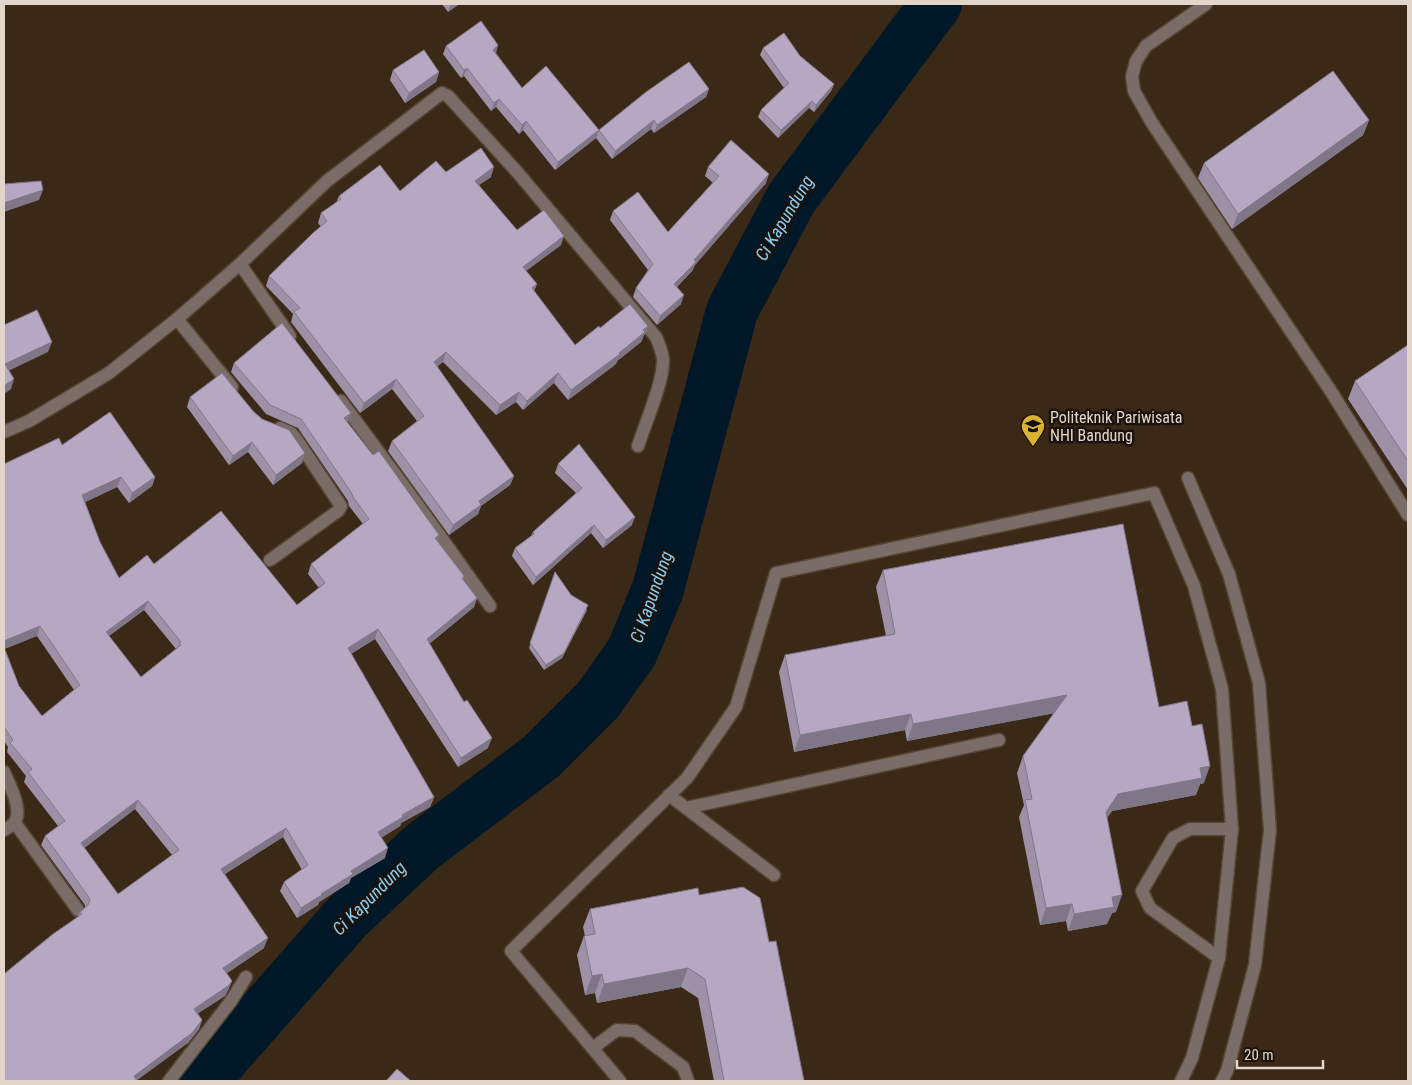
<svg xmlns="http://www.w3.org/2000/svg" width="1412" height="1085" font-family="'Roboto Condensed',sans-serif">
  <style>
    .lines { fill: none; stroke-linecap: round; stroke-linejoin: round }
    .river { stroke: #001828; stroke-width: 52 }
    .minor-casing { stroke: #554533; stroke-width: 15 }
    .minor { stroke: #7a6d68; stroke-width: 12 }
    .wall { fill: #9d90a7; fill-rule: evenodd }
    .shaded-wall { fill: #7f7688 }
    .building { fill: #b6a8c2; stroke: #7f7688; fill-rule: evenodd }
    .labels { text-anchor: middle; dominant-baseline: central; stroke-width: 5; stroke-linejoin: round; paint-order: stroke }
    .poi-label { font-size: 16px; fill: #e2d6cb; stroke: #1b130b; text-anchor: start }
    .water-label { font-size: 18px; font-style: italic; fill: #87cbf2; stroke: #1b130b }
  </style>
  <rect width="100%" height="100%" fill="#3a2916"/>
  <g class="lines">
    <polyline class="river" points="203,1081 347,917 422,847 542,756 598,700 632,652 658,589 732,311 791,199 936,4"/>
    <g class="minor-casing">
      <g id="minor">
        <polyline points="1206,4 1146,46 1136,61 1132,76 1134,91 1152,123 1332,393 1408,515"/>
        <polyline points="240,264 290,336"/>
        <polyline points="177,319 232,387"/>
        <polyline points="341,401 415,501 490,606"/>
        <path d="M 4,432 L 29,421 L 109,373 L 177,319 L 240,264 L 327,181 L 442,93 L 448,96 L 518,173 L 656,337 C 659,344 662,351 663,359 C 664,381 645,424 638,446"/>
        <polyline points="1188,478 1229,574 1259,683 1270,830 1255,965 1227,1071 1222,1081"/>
        <polyline points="270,560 338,511 341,506 297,440 291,433 280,428"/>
        <path d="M 4,772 C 9,784 24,811 14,823 C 12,826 7,828 4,830"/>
        <polyline points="669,795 774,875"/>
        <polyline points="686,808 999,740"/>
        <polyline points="15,823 78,910"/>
        <polyline points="1219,958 1150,908 1142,891 1173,838 1190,829 1232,829"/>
        <polyline points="593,1048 617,1030 635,1031 683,1067 688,1081"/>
        <polyline points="169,1081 231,1001 246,977"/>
        <polyline points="620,1081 511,951 687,778 736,707 776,573 1154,493 1194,586 1222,689 1232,829 1219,958 1192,1058 1181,1081"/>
      </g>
    </g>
    <use href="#minor" class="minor"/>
  </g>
  <g class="wall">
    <polygon points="442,4 459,4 448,12"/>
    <polygon points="498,45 496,53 522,88 599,130 709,89 706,97 654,133 651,129 612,159 596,138 555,170 523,130 519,134 496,107 491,111 464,76 461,78 443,54 446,46"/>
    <polygon points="763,48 800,56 834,84 831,91 814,112 809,108 778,138 758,117 761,110 784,88 760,55"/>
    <polygon points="393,70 439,72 436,82 405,103 390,80"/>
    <polygon points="1369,120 1363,135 1232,229 1198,178 1204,163"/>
    <polygon points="708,167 766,183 695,265 692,271 677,287 681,304 657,325 633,297 636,288 648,270 610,220 613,211 668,232 713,183 705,176"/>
    <polygon points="446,172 491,177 479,185 517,230 561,245 526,271 537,284 534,291 575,345 600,328 648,326 641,342 617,361 616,364 568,400 554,383 523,410 516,402 496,415 443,362 437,366 514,476 510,485 481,506 478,514 449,535 388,451 392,441 417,421 392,389 360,413 291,322 293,314 266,286 269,276 321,227 318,223 321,213 336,203 339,196 400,191"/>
    <polygon points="1408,345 1408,490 1348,399 1355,381"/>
    <path d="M 234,363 L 347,422 L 437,542 L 464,576 L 463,580 L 477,598 L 474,607 L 429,644 L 488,748 L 458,767 L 375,639 L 351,654 L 434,797 L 430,807 L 401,823 L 400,826 L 382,837 L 385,858 L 351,878 L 349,883 L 319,902 L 318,905 L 297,918 L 280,891 L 284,882 L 302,870 L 283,837 L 225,874 L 264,948 L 227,973 L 232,981 L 228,990 L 225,996 L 198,1013 L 202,1020 L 199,1029 L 188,1043 L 78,917 L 80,912 L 85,908 L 85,905 L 41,845 L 45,836 L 58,826 L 24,782 L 26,776 L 7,752 L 8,747 L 4,741 L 4,464 L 62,445 L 155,477 L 152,486 L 129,503 L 117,487 L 85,502 L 100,542 L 119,578 L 154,564 L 297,605 L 319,588 L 308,574 L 311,564 L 363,524 L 349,506 L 348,501 L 298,428 L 266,414 L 231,372 ZM 144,610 L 176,649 L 141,677 L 109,636 ZM 37,636 L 74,690 L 42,716 L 19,686 L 4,649 ZM 135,809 L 172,855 L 118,894 L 84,848 Z"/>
    <polygon points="190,397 253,411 302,463 273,485 248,452 229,465 187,407"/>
    <polygon points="558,464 632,525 603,548 591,533 533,585 512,556 515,548 531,536 533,532 576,493 555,473"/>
    <polygon points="883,570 1159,707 1204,783 1200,784 1196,795 1112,811 1107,818 1116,912 1112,913 1107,924 1068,931 1066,921 1040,925 1019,817 1024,805 1017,773 1023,756 1054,713 907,741 905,730 794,752 779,672 785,655 886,636 876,587"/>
    <polygon points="555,572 571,595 587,610 562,658 544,670 529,648"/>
    <polygon points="699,895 769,942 804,1081 714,1081 698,998 681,987 597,1003 595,993 585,995 577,955 584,936 585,936 583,927 590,909"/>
  </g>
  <g class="shaded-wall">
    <polygon points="451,4 459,4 448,12"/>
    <polygon points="498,45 495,54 493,50"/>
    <polygon points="467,68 464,76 461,78 464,70"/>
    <polygon points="439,72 436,82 405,103 409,93"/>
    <polygon points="834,84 831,91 814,112 816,105"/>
    <polygon points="709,89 706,97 654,133 657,125"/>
    <polygon points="499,99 496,107 491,111 494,103"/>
    <polygon points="812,101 809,108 778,138 781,130"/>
    <polygon points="654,120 651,129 612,159 615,151"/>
    <polygon points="1369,120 1363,135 1232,229 1238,214"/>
    <polygon points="526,121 523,130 519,134 522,125"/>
    <polygon points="599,130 596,138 555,170 558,162"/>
    <polygon points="494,167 491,177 471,190 475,181"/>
    <polygon points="769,174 766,183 695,265 692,271 671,293 674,284 694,260"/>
    <polygon points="43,190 39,200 4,212 4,203"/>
    <polygon points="564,236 561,245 519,276 523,267"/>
    <polygon points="537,284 533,293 532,288"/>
    <polygon points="684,295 681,304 657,325 660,316"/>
    <polygon points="648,326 641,342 617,361 616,364 568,400 571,390 619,353"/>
    <polygon points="52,342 48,352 4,373 5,364"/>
    <polygon points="446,352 443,362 431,372 434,362"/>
    <polygon points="558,373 554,383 523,410 527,401"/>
    <polygon points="14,379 11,389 4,394 4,386"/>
    <polygon points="396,379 392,389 360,413 364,403"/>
    <polygon points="519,392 516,402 496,415 500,405"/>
    <polygon points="351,413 347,423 344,418"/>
    <polygon points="252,442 248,452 229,465 233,456"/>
    <polygon points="305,453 302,463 273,485 276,475"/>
    <polygon points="514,476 510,485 481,506 478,514 449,535 453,525 479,501"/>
    <polygon points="121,477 117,487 79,505 82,495"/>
    <polygon points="155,477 152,486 129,503 132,493"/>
    <polygon points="635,517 632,525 603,548 606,540"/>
    <polygon points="594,525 591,533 533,585 536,577"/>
    <polygon points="439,535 436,544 435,538"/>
    <polygon points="477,598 474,607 423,649 427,639"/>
    <polygon points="148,601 144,610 102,641 106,632"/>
    <polygon points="588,605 562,658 544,670 546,665"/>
    <polygon points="40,626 37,636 4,649 4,641"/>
    <polygon points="378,629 375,639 344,658 348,648"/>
    <polygon points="1067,695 1061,712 907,741 913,724"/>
    <polygon points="911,714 905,730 794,752 800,735"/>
    <polygon points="492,738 488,748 458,767 461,758"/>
    <polygon points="1210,766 1204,783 1200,784 1196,795 1112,811 1099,829 1106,812 1118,794 1200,768"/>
    <polygon points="434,797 430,807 401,823 400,826 375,842 378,832 402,815"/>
    <polygon points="138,800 135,809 78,853 81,843"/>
    <polygon points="286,828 283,837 218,878 221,869"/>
    <polygon points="388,848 385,858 351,878 349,883 319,902 318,905 297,918 301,908 351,871"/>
    <polygon points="1122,895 1116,912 1112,913 1107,924 1068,931 1074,914 1112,897"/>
    <polygon points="1072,904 1066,921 1040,925 1046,908"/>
    <polygon points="268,938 264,948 220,978 223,968"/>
    <polygon points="688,968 681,987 597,1003 604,984"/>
    <polygon points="602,974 595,993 585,995 592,976"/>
    <polygon points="232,981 228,990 225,996 191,1018 194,1009"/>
    <polygon points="202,1020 199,1029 188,1043 136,1081 134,1076"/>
  </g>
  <g class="building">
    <polygon points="481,21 498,45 493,50 522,88 546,66 599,130 646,92 689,62 709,89 657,125 654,120 615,151 599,130 558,162 526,121 522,125 499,99 494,103 467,68 464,70 446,46"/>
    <polygon points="784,33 800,56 834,84 816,105 812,101 781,130 761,110 789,83 785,79 763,48"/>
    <polygon points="424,50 439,72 409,93 393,70"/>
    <polygon points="1333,71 1369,120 1238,214 1204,163"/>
    <polygon points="731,140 769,174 694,260 696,262 674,284 684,295 660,316 636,288 653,264 613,211 638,192 668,232 719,176 708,167"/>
    <polygon points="481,148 494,167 475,181 517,230 544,210 564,236 523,267 537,284 532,288 575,345 599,326 600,328 630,304 648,326 643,330 645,332 619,353 620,354 571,390 558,373 527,401 519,392 500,405 446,352 434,362 514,476 479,501 481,505 453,525 392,441 424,416 396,379 364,403 294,312 300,308 269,276 313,233 327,221 321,213 341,199 339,196 380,165 400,191 436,161 446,172"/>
    <polygon points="41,181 43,190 4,203 4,184"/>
    <polygon points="37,310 52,342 5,364 14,379 4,386 4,325"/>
    <path d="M 282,323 L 351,413 L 344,418 L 373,455 L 379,451 L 439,535 L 435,538 L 464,576 L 462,578 L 477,598 L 427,639 L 464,702 L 467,700 L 492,738 L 461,758 L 378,629 L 348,648 L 434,797 L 402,815 L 403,817 L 378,832 L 388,848 L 351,871 L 353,874 L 321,894 L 322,895 L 301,908 L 284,882 L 308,865 L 286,828 L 221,869 L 268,938 L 223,968 L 232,981 L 228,986 L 194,1009 L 202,1020 L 192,1033 L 134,1076 L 137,1081 L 4,1081 L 4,974 L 53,934 L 82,914 L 80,912 L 88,905 L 90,900 L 88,896 L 45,836 L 65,821 L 28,772 L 32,769 L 10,743 L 13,740 L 4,727 L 4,647 L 19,686 L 42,716 L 80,685 L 40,626 L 4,641 L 4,464 L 59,438 L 62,445 L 110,412 L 155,477 L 132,493 L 121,477 L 82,495 L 100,542 L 119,578 L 147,555 L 154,564 L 221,511 L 297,605 L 325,583 L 311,564 L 369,519 L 353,497 L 351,492 L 301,419 L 270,405 L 234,363 ZM 148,601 L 181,642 L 179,643 L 181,645 L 141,677 L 106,632 ZM 138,800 L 179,850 L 118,894 L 81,843 Z"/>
    <polygon points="1408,345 1408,461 1355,381"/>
    <polygon points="222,373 253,411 262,419 289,430 305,453 276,475 252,442 233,456 190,397"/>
    <polygon points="579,444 635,517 606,540 594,525 536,577 515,548 534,534 533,532 582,488 558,464"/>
    <polygon points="1123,524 1159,707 1187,701 1192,726 1202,724 1210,766 1200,768 1202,778 1118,794 1106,812 1122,895 1112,897 1114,907 1074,914 1072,904 1046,908 1025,800 1032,799 1023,756 1067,695 913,724 911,714 800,735 785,655 895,634 883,570"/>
    <polygon points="555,572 571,595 588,605 564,653 546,665 530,643"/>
    <polygon points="743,887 760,898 769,942 776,941 804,1081 724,1081 705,979 688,968 604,984 602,974 592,976 584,936 595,934 590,909 698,888 699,895"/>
    <polygon points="397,1069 411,1081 386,1081"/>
  </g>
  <defs>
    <g id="university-pin" transform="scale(1.25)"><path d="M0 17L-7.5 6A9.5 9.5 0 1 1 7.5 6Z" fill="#dab333" stroke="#1b130b"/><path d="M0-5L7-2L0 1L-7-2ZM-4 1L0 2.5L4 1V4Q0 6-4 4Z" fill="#111"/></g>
  </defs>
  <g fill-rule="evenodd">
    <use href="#university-pin" x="1033" y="426"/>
  </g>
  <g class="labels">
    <g class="poi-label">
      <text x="1050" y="417">Politeknik Pariwisata<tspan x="1050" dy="18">NHI Bandung</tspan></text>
    </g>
    <g class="water-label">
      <text transform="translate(784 218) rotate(-59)">Ci Kapundung</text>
      <text transform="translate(651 597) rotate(-71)">Ci Kapundung</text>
      <text transform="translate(369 898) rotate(-45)">Ci Kapundung</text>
    </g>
  </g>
  <rect width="1412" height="1085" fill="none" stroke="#e2d6cb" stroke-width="10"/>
  <path d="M1237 1060v8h86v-8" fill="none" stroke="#e2d6cb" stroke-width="2.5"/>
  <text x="1244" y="1060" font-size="15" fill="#e2d6cb" stroke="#1b130b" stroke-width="4" paint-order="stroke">20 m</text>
</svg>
